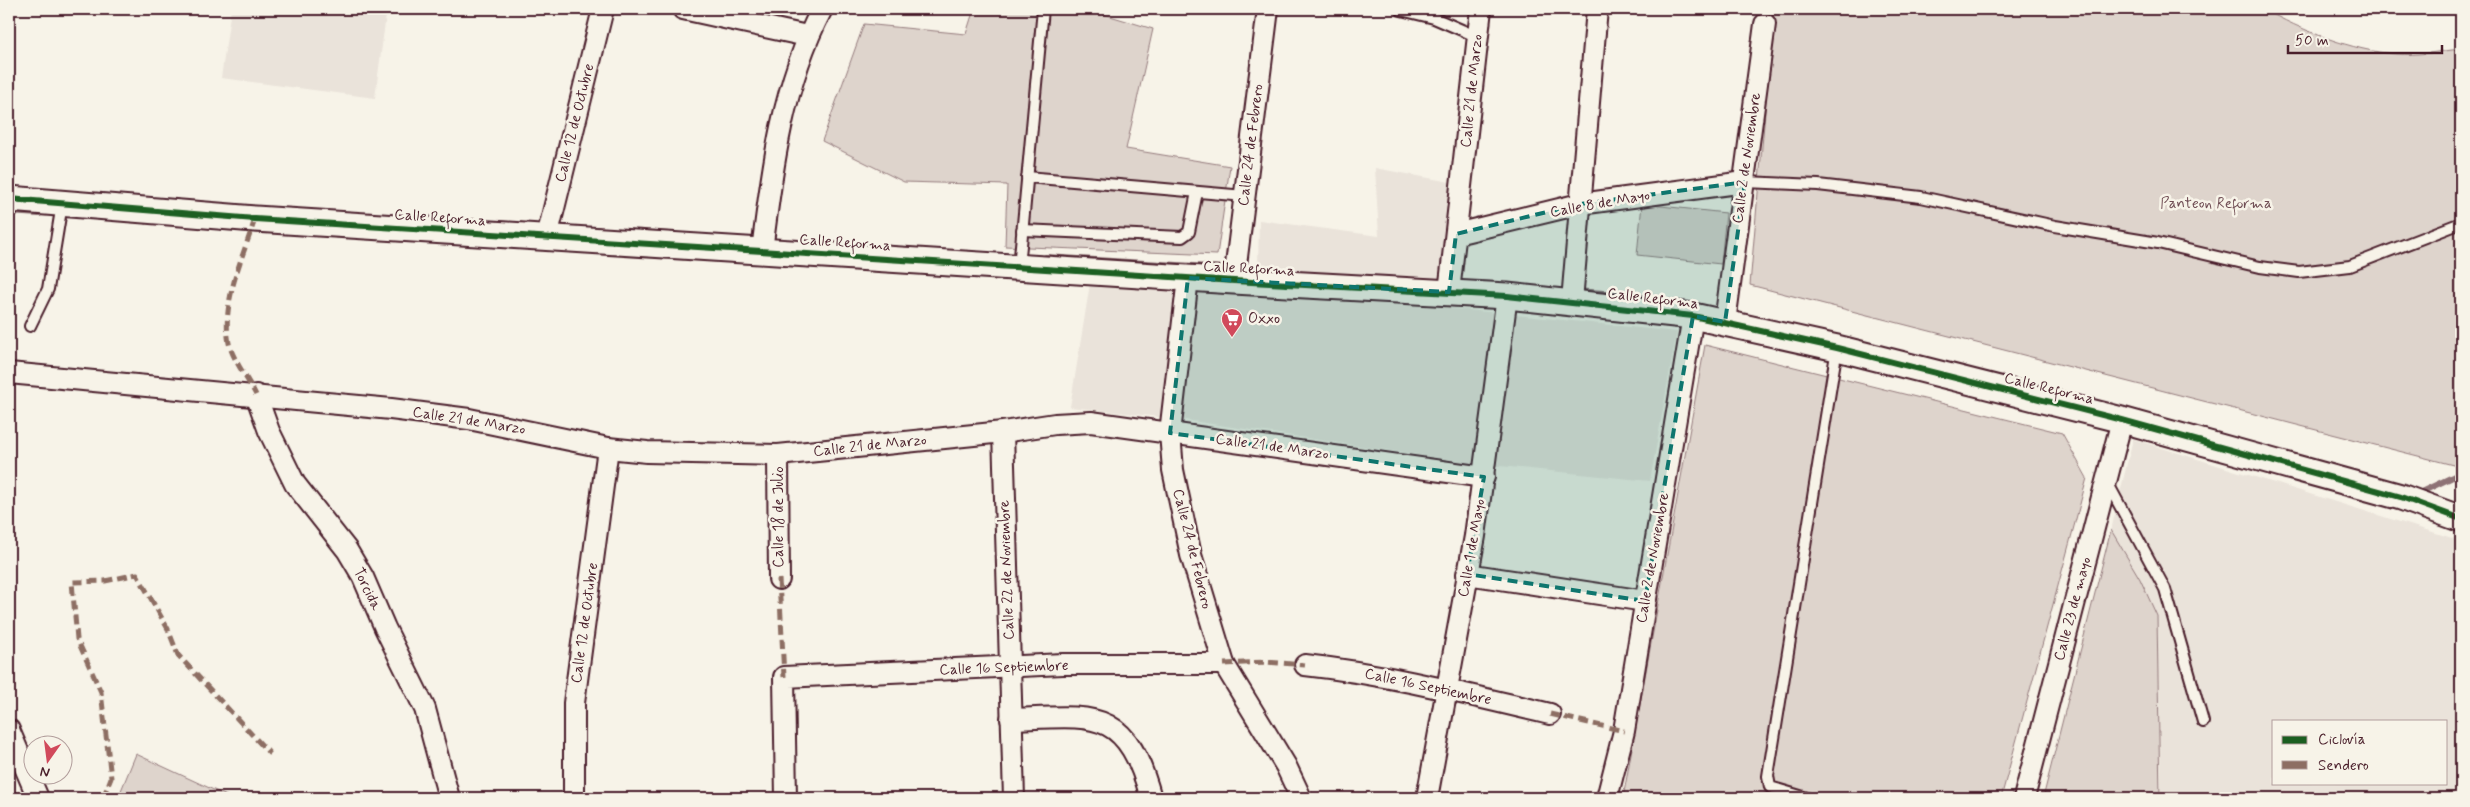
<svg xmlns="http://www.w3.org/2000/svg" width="2470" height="807" font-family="Mynerve,sans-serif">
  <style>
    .built { fill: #eae3da; fill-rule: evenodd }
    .green { fill: #ded4cc; stroke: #947a7c }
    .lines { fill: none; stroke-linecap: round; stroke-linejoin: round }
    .stream { stroke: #8e7275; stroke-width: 6 }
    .service-casing { stroke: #4a1f2b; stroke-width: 14 }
    .minor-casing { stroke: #4a1f2b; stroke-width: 24 }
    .tertiary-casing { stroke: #4a1f2b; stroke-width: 29 }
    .service { stroke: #f7f3e8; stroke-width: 10 }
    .minor { stroke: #f7f3e8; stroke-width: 20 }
    .tertiary { stroke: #f7f3e8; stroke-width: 25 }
    .quiet { stroke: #8d6e63; stroke-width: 5; stroke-dasharray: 10 5; stroke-linecap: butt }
    .cycleway-casing { stroke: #f7f3e8; stroke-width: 9 }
    .cycleway { stroke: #1b5e20; stroke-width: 6 }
    .marked { fill: #0f766e; fill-opacity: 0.2; stroke: #0f766e; stroke-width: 4; stroke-dasharray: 10 6; stroke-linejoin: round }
    .labels { text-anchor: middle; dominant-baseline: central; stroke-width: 5; stroke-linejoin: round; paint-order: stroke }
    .street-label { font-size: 15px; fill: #4a1f2b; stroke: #f7f3e8 }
    .park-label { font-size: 15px; fill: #6f4c53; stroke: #f7f3e8 }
    .poi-label { font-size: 15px; fill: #4a1f2b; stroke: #f7f3e8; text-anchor: start }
  </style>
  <rect width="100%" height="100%" fill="#f7f3e8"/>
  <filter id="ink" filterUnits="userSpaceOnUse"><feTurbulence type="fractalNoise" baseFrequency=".02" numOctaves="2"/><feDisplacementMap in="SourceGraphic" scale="10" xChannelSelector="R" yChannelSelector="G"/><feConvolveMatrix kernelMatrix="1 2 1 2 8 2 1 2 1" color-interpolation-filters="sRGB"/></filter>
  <g filter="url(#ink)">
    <g class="built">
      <polygon points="231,9 338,9 386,15 375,98 221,78"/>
      <polygon points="1375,168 1450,182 1450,308 1677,332 1650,481 1470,463 1186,420 1070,407 1094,259 1258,268 1259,220 1379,236"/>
      <path d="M 2133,439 L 2455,539 L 2461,543 L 2461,798 L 2161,798 L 2157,616 L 2111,530 ZM 2274,721 L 2446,721 L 2446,783 L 2274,783 Z"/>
    </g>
    <g class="green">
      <polygon points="974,9 1087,9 1153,29 1126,149 1230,166 1217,255 1005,246 1007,185 904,182 822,141 864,24 966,34"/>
      <path d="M 1774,9 L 2263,9 C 2301,30 2352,51 2396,54 C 2418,56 2440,51 2461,49 L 2461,467 L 1750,285 Z"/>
      <polygon points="1642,204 1726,213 1721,264 1637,255"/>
      <polygon points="1705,345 2062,433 2087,478 2001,798 1623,798"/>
      <polygon points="2111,530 2140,579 2157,616 2160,798 2043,798"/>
      <polygon points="136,754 231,798 118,798"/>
    </g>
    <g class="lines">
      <g class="stream">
        <polyline points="9,212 39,214"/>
        <polyline points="1046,257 1276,271"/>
        <polyline points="1575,291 1633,295 1654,300"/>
        <polyline points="2415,495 2461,473"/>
      </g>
      <g class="service-casing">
        <g id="service">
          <polyline points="1401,10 1434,18 1478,37"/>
          <polyline points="1027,177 1245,196"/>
          <polyline points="1745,182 1818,185 1921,197 2055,226 2158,243 2260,267 2299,272 2350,266 2461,223"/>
          <polyline points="1022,230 1182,237 1189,232 1197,192"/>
          <polyline points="1019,267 1043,9"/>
          <polyline points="30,326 48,289 62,204"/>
          <polyline points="2107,482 2165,589 2203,722"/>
          <polyline points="1807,798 1770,787 1768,776 1837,348"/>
        </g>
      </g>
      <g class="minor-casing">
        <g id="minor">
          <polyline points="683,9 807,36"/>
          <polyline points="1456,234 1580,204 1745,182"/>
          <polyline points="547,237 603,9"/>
          <path d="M 762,251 C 772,168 783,83 822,9"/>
          <polyline points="1188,278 1170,433 1173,470 1191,555 1224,664 1286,766 1301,798"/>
          <polyline points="1234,281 1268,9"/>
          <polyline points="1449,292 1481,9"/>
          <polyline points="1572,301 1597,9"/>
          <polyline points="1725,322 1765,24"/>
          <polyline points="9,373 391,409 469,419 608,448 647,452 778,455 1003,432 1055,424 1091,422 1484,477"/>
          <polyline points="256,395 269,431 295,484 347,550 363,577 385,628 425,709 449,798"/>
          <polyline points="1003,432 1014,798"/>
          <polyline points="778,455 779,579"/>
          <polyline points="1467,574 1645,601"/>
          <path d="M 1305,665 C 1388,674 1469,695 1550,714"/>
          <path d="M 1011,719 C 1094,716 1126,706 1151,798"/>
          <polyline points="9,730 38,798"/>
          <polyline points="574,798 574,703 608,448"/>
          <polyline points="786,798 784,677 1063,664 1224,664"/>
          <polyline points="1427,798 1475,536 1507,296"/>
          <polyline points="1607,798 1624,731 1693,316"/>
          <polyline points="2024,798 2122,420"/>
        </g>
      </g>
      <g class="tertiary-casing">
        <polyline id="tertiary" points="9,199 255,219 1234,281 1507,296 1693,316 1837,348 2122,420 2401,497 2461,519"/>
      </g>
      <use href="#service" class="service"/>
      <use href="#minor" class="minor"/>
      <use href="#tertiary" class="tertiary"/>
      <g class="quiet">
        <path d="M 255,219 C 243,257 221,302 229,343 C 232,358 249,381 256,395"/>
        <polyline points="779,579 784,677"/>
        <polyline points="1224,664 1267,662 1305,665"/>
        <polyline points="1550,714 1624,731"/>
        <polyline points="103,798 111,778 101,692 77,639 72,582 105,581 137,574 168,629 178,655 270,754"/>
      </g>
      <g class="cycleway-casing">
        <polyline id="cycleway" points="9,199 255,219 1234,281 1507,296 1693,316 1837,348 2122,420 2401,497 2461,519"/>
      </g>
      <use href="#cycleway" class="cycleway"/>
    </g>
  </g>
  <path class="marked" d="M 1745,182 L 1725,322 L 1693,316 L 1645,601 L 1467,574 L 1484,477 L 1170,433 L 1188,278 L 1449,292 L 1456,234 L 1580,204 Z"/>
  <defs>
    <g id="supermarket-pin" transform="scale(1.125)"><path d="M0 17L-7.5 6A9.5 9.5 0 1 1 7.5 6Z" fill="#d1495b" stroke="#f7f3e8"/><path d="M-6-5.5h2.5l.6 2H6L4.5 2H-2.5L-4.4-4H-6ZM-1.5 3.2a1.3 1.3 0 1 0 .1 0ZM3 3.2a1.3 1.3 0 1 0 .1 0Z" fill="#fff"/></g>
  </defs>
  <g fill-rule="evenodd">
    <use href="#supermarket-pin" x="1232" y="319"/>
  </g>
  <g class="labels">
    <g class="street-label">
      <text transform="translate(1472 91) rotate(-84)">Calle 21 de Marzo</text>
      <text transform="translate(575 123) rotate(-76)">Calle 12 de Octubre</text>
      <text transform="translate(1251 145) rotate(-83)">Calle 24 de Febrero</text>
      <text transform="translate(1747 158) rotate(-82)">Calle 2 de Noviembre</text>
      <text transform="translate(1600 204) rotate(-10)">Calle 8 de Mayo</text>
      <text transform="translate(440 218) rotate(4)">Calle Reforma</text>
      <text transform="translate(845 243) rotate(4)">Calle Reforma</text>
      <text transform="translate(1249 269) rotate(3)">Calle Reforma</text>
      <text transform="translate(1653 299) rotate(7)">Calle Reforma</text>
      <text transform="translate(2049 389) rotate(14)">Calle Reforma</text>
      <text transform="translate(469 421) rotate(9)">Calle 21 de Marzo</text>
      <text transform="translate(870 446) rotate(-6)">Calle 21 de Marzo</text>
      <text transform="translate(1272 447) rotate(8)">Calle 21 de Marzo</text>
      <text transform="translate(779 517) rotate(-90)">Calle 18 de Julio</text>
      <text transform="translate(1472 548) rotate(-80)">Calle 1 de Mayo</text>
      <text transform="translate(1192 549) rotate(76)">Calle 24 de Febrero</text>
      <text transform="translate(1653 558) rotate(-80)">Calle 2 de Noviembre</text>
      <text transform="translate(1007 570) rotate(-92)">Calle 22 de Noviembre</text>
      <text transform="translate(367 589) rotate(64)">Torcida</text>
      <text transform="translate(2073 609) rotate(-75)">Calle 23 de mayo</text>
      <text transform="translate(585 623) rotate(-82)">Calle 12 de Octubre</text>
      <text transform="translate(1004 668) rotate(-2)">Calle 16 Septiembre</text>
      <text transform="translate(1428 687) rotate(12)">Calle 16 Septiembre</text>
    </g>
    <g class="park-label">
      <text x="2216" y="204">Panteon Reforma</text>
    </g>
    <g class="poi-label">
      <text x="1248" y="319">Oxxo</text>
    </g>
  </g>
  <rect width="2470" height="807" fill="none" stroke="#f7f3e8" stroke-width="30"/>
  <rect x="15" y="15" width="2440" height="777" fill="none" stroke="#4a1f2b" stroke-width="2" filter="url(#ink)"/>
  <rect x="2272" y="720" width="175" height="65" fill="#f7f3e8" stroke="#b29e9c"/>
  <rect x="2282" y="736" width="25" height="8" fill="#1b5e20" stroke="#b29e9c"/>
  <text x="2318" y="744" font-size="15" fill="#4a1f2b">Ciclovía</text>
  <rect x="2282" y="761" width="25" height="8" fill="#8d6e63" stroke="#b29e9c"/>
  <text x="2318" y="770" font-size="15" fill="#4a1f2b">Sendero</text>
  <g transform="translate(48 760) rotate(194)"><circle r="24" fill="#f7f3e8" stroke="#b29e9c"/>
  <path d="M0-4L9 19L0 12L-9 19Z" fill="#d1495b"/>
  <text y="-8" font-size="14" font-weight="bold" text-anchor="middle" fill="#4a1f2b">N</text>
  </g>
  <path d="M2288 45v8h154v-8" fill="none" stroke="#4a1f2b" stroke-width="2.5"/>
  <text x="2295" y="45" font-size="15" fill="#4a1f2b" stroke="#f7f3e8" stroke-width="4" paint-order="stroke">50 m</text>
</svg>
